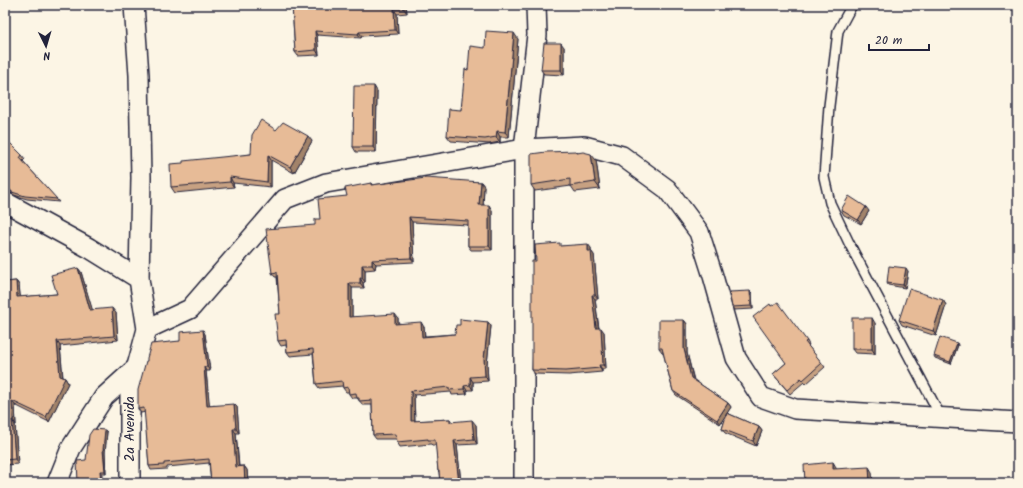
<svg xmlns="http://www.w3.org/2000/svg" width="1023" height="488" font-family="Kalam,sans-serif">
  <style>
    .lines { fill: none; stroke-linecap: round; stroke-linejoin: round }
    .lane-casing { stroke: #22223b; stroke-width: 12 }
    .street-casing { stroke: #22223b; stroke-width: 22 }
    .lane { stroke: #fcf5e5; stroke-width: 9 }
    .street { stroke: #fcf5e5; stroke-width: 19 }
    .wall { fill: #c7a182; stroke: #22223b }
    .shaded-wall { fill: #a2836a; stroke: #22223b }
    .building { fill: #e7bb97; stroke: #22223b }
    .labels { text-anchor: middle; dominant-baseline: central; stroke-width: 3; stroke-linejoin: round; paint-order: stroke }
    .street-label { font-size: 14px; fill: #22223b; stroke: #fcf5e5 }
  </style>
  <rect width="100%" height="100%" fill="#fcf5e5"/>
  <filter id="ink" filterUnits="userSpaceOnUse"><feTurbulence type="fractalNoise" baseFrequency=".025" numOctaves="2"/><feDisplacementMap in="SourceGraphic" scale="8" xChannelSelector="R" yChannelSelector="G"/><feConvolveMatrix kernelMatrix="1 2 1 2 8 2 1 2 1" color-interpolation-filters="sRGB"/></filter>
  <g filter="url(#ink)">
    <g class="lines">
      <g class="lane-casing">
        <polyline id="lane" points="852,5 838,31 829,106 824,177 830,203 850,245 941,417"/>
      </g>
      <g class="street-casing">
        <g id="street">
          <polyline points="134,5 139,75 141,178 139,279"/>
          <polyline points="5,202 89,248 139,279 147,329 130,392 130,483"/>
          <polyline points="147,329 190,309 285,199 326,183 524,149 584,146 622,156 667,189 699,232 713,276 736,358 761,397 795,409 1018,422"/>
          <polyline points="57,483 71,448 104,397 136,368"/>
          <polyline points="524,483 524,149 537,35 536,5"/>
        </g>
      </g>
      <use href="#lane" class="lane"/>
      <use href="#street" class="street"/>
    </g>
    <g class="wall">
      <polygon points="292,5 406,5 407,13 397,14 398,34 362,36 361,38 317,35 319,55 298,56 295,52"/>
      <polygon points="518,39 509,137 500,137 500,142 489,144 451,141 447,136 461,110 468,70 485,48"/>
      <polygon points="564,47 564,75 544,74 541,70"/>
      <polygon points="377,91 376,152 356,152 353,147"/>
      <polygon points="276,130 312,141 294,173 271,160 271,187 233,183 234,187 175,193 171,187 183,163 251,154"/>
      <polygon points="5,137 6,139 22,155 25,159 23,161 59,202 27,199 14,195 5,185"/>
      <polygon points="576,151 578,153 596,160 600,189 575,192 571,186 535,191 531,185"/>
      <polygon points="481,182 484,186 483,205 492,210 492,250 471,250 468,246 468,225 412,222 414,262 376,264 375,269 365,270 365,282 363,283 364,288 352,288 352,317 398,318 398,323 424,327 425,336 455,334 460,325 488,322 491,326 487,364 488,381 473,382 473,390 467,390 467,394 452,395 451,392 414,395 415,421 450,419 452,422 476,425 477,444 457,445 461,483 440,483 439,472 438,471 436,445 432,445 431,444 400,447 397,442 396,439 376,439 373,435 372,405 363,405 357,398 352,398 349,394 349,392 346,392 343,388 343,386 319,388 316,384 313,354 290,356 287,352 286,345 281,346 278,341 280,314 277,277 275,277 272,273 315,225 320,219 347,196 371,183 372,185"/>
      <polygon points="841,210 869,211 861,224 844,215"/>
      <polygon points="562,246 591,248 591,251 594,255 598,299 595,299 599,328 604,332 606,369 602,369 602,372 569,375 535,374 532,370 536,261"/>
      <polygon points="78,268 81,272 92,310 116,313 118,340 60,346 63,377 65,378 68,383 49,422 15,405 16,425 15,425 18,464 5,465 5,282 16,281 19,285 20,297 57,294"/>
      <polygon points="908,271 905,288 888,285 887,283"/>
      <polygon points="750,291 752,293 753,309 734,310 732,307"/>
      <polygon points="943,300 946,305 936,336 902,325 899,320"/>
      <polygon points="771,306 807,341 809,345 808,346 825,367 806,384 804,382 790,394 773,374 786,363"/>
      <polygon points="684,320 687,324 687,353 694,380 728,403 731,407 727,413 759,427 762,431 756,446 725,433 722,429 727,413 720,424 676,395 673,391 663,352 662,352 659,348"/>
      <polygon points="875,323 875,354 855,353 852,349"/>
      <polygon points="205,334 210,371 206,371 209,405 237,407 239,433 236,433 239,466 244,466 247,470 248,483 211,483 209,463 167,467 167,469 151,470 149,466 145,412 141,413 138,409 147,361 180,341"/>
      <polygon points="958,345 951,364 935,358 934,356"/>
      <polygon points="107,432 105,452 106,473 102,473 86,460"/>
    </g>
    <g class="shaded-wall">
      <polygon points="403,5 406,5 407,13 404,9"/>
      <polygon points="394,9 397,14 398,34 395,30"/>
      <polygon points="315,31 317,35 319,55 316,50"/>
      <polygon points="359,32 362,36 361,38 358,34"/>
      <polygon points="514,33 518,39 509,137 505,132"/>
      <polygon points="561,43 564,47 564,75 561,70"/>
      <polygon points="374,86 377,91 376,152 373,147"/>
      <polygon points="497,131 500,137 500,142 496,137"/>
      <polygon points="308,136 312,141 294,173 290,167"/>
      <polygon points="591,154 596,160 600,189 595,182"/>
      <polygon points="268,155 271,160 271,187 267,182"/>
      <polygon points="230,177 233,183 234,187 230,182"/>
      <polygon points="481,182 484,186 483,210 479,205"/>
      <polygon points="489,205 492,210 492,250 489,246"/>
      <polygon points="866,207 869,211 861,224 858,220"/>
      <polygon points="409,217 412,222 414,262 411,258"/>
      <polygon points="588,244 591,248 591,251 594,255 598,299 595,295 588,251"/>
      <polygon points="372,260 376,264 375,269 372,265"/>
      <polygon points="362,265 365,270 365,282 362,278"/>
      <polygon points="78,268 81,272 94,315 90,310"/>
      <polygon points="906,268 908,271 905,288 903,285"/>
      <polygon points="360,278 363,283 364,288 360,283"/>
      <polygon points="16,281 19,285 21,302 17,297"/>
      <polygon points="349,283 352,288 352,321 349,317"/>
      <polygon points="750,291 752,293 753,309 751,306"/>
      <polygon points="592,295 595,299 599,332 596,328"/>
      <polygon points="943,300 946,305 936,336 933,331"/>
      <polygon points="112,308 116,313 118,340 114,336"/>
      <polygon points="395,314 398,318 398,328 395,324"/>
      <polygon points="872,318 875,323 875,354 872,349"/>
      <polygon points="684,320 687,324 687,353 694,382 691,378 684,349"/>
      <polygon points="421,322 424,327 425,341 422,337"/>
      <polygon points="488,322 491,326 487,364 488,381 485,376 484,359"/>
      <polygon points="601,328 604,332 606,369 603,365"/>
      <polygon points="203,330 205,334 210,371 207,367"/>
      <polygon points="57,341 60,346 63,381 65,378 68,383 49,422 46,417 60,376"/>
      <polygon points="957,343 958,345 951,364 950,362"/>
      <polygon points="599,365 602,369 602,372 600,368"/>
      <polygon points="204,367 206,371 210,410 207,406"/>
      <polygon points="470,377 473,382 473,390 470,385"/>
      <polygon points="464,386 467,390 467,394 464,389"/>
      <polygon points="411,391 414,395 415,426 411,421"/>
      <polygon points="12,401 15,405 16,425 13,420"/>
      <polygon points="728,403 731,407 720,424 717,420"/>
      <polygon points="234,404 237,407 239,433 236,429"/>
      <polygon points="12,420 15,425 18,464 15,459"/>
      <polygon points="472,420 476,425 477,444 474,439"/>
      <polygon points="759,427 762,431 756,446 753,441"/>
      <polygon points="233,429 236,433 239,470 236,467"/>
      <polygon points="105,430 107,432 105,452 106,473 105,471 103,450"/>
      <polygon points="454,441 457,445 461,483 459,483"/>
      <polygon points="833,462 836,467 837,473 833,469"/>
      <polygon points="244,466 247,470 248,483 245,483"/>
      <polygon points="869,467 872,472 873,483 870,483"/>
      <polygon points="100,471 102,473 102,483 101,483"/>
    </g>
    <g class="building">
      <polygon points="292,5 403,5 404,9 394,9 395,30 359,32 358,34 315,31 316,50 295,52"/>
      <polygon points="486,31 514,33 505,132 497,131 496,137 485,139 447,136 449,109 461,110 465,69 468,70 470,46 485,48"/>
      <polygon points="544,43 561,43 561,70 541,70"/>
      <polygon points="354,86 374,86 373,147 353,147"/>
      <polygon points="261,120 276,130 283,122 308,136 290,167 268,155 267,182 230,177 230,182 171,187 170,164 183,163 183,161 251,154 252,135"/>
      <polygon points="5,138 22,155 20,158 57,199 25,196 12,192 5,184"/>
      <polygon points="576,151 577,153 583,152 591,154 595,182 570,186 570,179 531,185 531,154 546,152"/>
      <polygon points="426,178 481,182 479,205 489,205 489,246 468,246 468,221 409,217 411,258 372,260 372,265 362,265 362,278 360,278 360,283 349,283 349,317 395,314 395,324 421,322 422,337 455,334 456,325 460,325 460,319 488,322 484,359 485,376 470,377 470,385 464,386 464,389 449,390 449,387 411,391 411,421 450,419 450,422 472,420 474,439 454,441 459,483 440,483 439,471 438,471 435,440 428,440 428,439 397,442 396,434 373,435 372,400 359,401 359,398 357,398 356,393 349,394 348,387 343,388 342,381 316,384 313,349 287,352 286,340 278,341 275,314 280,314 277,272 272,273 266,229 315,225 315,219 320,219 318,199 347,196 345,188 371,183 371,185"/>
      <polygon points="849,196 866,207 858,220 841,210"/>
      <polygon points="560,243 560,246 588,244 588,251 591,251 595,295 592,295 596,328 601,328 603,365 599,365 600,368 566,371 532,370 532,261 536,261 535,245"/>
      <polygon points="889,266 906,268 903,285 887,283"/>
      <polygon points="78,268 90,310 112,308 114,336 57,341 60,376 65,378 46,417 12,401 13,420 12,420 15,459 5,460 5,282 16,281 17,297 57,294 51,275"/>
      <polygon points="909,289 943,300 933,331 899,320"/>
      <polygon points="750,291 751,306 732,307 729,292"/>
      <polygon points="778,302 807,341 805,342 822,363 803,380 801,378 787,390 773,374 786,363 753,317 770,304 771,306"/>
      <rect x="852" y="318" width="20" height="31"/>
      <polygon points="659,320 684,320 684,349 691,378 728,403 717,420 673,391 662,348 659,348"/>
      <polygon points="203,330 207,367 204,367 207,406 234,404 236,429 233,429 236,467 244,466 245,483 211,483 209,459 164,463 164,465 149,466 144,408 138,409 138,390 146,361 147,361 147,358 151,344 180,341 180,332"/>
      <polygon points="940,337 957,343 950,362 934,356"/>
      <polygon points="727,413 759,427 753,441 722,429"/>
      <polygon points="93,429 105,430 103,450 105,471 100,471 101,483 78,483 77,461 86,460 89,435"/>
      <polygon points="833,462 833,469 869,467 870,483 805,483 804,465"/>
    </g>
  </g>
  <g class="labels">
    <g class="street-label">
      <text transform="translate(130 429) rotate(-90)">2a Avenida</text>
    </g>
  </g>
  <rect width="1023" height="488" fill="none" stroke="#fcf5e5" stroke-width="20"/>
  <rect x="10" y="10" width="1003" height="468" fill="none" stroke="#22223b" stroke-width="1.5" filter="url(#ink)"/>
  <g transform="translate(46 46) rotate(175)" stroke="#fcf5e5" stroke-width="3" paint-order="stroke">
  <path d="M0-3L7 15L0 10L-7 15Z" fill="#22223b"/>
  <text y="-6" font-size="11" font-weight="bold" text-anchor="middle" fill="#22223b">N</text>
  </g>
  <path d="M869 44v6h60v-6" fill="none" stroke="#22223b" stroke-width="2"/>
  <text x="875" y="44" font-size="12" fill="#22223b" stroke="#fcf5e5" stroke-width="3" paint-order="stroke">20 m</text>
</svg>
